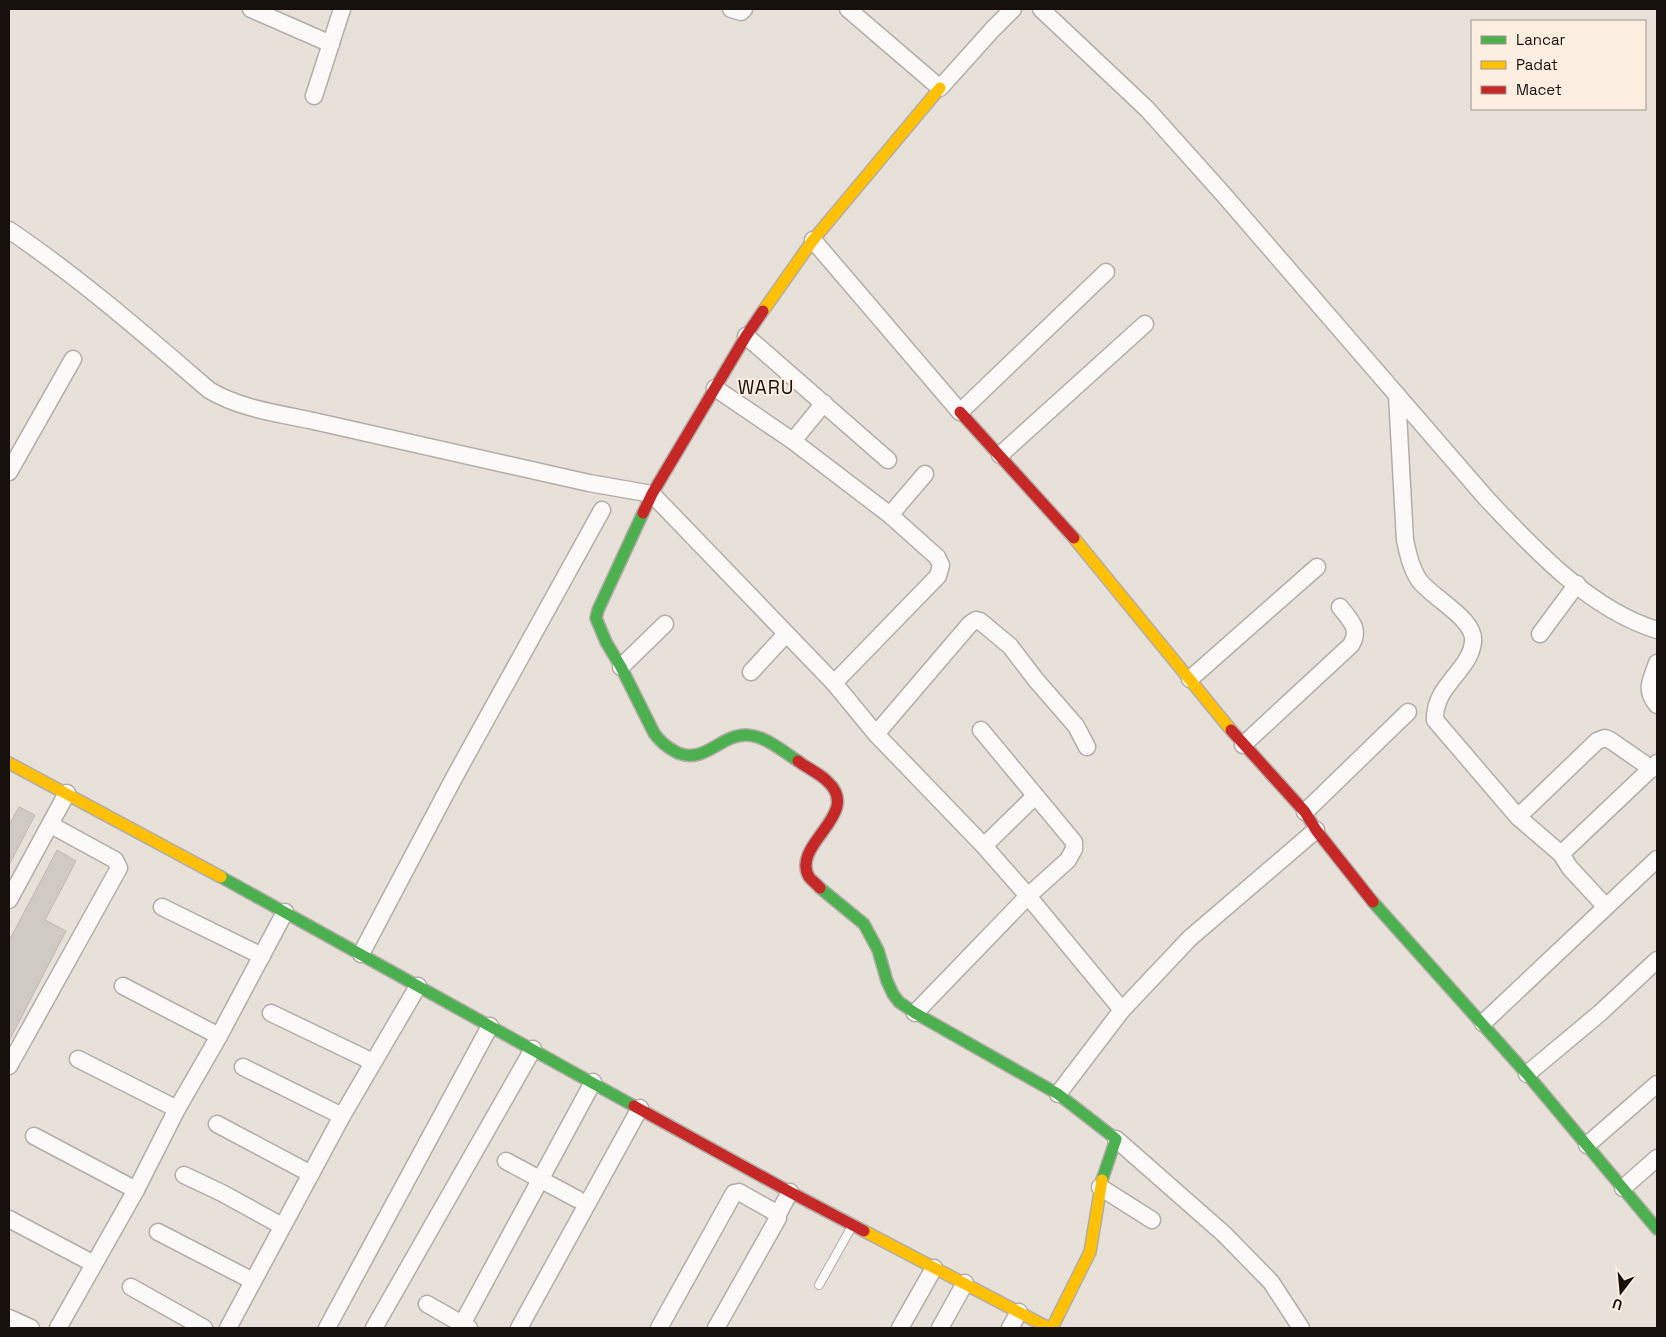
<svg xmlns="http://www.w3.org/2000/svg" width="1666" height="1337" font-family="'Space Grotesk',sans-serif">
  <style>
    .building { fill: #d0cac5; stroke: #bfb8b2 }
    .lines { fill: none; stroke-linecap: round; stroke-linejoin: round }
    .lane-casing { stroke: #b3ada7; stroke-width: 10 }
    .street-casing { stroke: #b3ada7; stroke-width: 19 }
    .fast-casing { stroke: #b3ada7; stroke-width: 14 }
    .slow-casing { stroke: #b3ada7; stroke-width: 14 }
    .jam-casing { stroke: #b3ada7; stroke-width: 14 }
    .lane { stroke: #fcfaf9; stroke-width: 8 }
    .street { stroke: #fcfaf9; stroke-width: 16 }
    .fast { stroke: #4caf50; stroke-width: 11 }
    .slow { stroke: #ffc107; stroke-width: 11 }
    .jam { stroke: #c62828; stroke-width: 11 }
    .labels { text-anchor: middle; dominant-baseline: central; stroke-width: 4; stroke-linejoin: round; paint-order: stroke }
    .quarter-label { font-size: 19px; letter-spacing: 1px; fill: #16110c; stroke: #fceee0 }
  </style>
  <rect width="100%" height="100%" fill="#e8e1d9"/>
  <g class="building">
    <polygon points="19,807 35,815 9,865 9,825"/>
    <polygon points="57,850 76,861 45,920 66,931 9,1041 9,941"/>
  </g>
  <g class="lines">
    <g class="lane-casing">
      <polyline id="lane" points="819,1285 851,1228"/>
    </g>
    <g class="street-casing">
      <g id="street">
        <polyline points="251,9 331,44"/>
        <polyline points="731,9 741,12 744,9"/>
        <polyline points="848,9 940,88 992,30 1013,9"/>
        <path d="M 1041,9 L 1147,109 L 1224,195 L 1486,498 C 1533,548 1589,609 1657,630"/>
        <polyline points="314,96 342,9"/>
        <path d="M 9,230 C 80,278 144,334 209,390 C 239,408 275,413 309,420 L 589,483 L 652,494 L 834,683 L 876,734 L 984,846 L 1028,896 L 1122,1010"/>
        <polyline points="813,240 960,412 1106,272"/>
        <polyline points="746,336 888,460"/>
        <polyline points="715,388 793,441 890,515 937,557 941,565 938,576 834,683"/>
        <path d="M 1397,395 L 1405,540 C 1408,554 1411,568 1419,580 C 1432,598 1476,619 1473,642 C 1470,671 1434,685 1435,720 L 1518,817 L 1561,854 L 1570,868 L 1606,907 L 1657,859"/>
        <polyline points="793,441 824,403"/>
        <polyline points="1000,455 1145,324"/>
        <polyline points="9,472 73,359"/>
        <polyline points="890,515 925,474"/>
        <polyline points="1540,634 1577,584"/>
        <path d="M 1657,663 C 1651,681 1644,689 1657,705"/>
        <polyline points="621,667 665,624"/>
        <polyline points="751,672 786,634"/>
        <polyline points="1190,679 1317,567"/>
        <polyline points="876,734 970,624 976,620 980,621 1010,646 1036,680 1076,726 1087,747"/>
        <path d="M 1243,745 L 1351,645 C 1361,629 1350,620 1340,607"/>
        <polyline points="1305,812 1408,712"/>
        <polyline points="1518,817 1597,741 1605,738 1610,740 1652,769"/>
        <polyline points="984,846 1035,796"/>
        <polyline points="1561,854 1657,763"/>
        <polyline points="9,900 67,793"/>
        <polyline points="162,907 262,956"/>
        <polyline points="361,954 455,776 602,510"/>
        <polyline points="123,986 219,1036"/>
        <polyline points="271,1013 373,1062"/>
        <polyline points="915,1013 1028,896 1068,860 1074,849 1074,842 981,730"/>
        <polyline points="1483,1023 1606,907"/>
        <polyline points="78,1059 177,1109"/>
        <polyline points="9,1066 119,868 115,860 51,825"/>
        <polyline points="243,1067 342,1116"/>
        <polyline points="1527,1074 1600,1013 1657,960"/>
        <polyline points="1058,1094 1122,1010 1190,938 1316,830"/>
        <polyline points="217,1124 311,1174"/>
        <polyline points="34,1136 136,1190"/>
        <polyline points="1116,1139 1224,1234 1271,1282 1301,1328"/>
        <polyline points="1587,1145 1657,1084"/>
        <polyline points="506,1161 577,1199"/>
        <polyline points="184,1175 222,1193 282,1226"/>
        <polyline points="1100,1187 1152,1220"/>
        <polyline points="1623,1188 1657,1158"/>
        <polyline points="9,1219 94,1264"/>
        <polyline points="158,1232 253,1281"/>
        <polyline points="131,1287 204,1328"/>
        <polyline points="427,1304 469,1328"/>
        <polyline points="9,1318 31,1328"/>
        <polyline points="58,1328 136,1190 177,1109 219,1036 285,912"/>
        <polyline points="228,1328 342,1116 418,986"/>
        <polyline points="327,1328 490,1026"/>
        <polyline points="374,1328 533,1049"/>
        <polyline points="460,1328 593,1082"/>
        <polyline points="519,1328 640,1108"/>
        <polyline points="659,1328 734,1193 739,1192 778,1214"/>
        <polyline points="716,1328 778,1218 778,1214 790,1192"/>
        <polyline points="900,1328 934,1268"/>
        <polyline points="940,1328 965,1283"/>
        <polyline points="1010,1328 1019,1312"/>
      </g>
    </g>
    <g class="fast-casing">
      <g id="fast">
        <path d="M 643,513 L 598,610 L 596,618 L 606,642 L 621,667 L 654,733 C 660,742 668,748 678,753 C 705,764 721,734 747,735 C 766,736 782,751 798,761"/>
        <polyline points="221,877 634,1106"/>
        <polyline points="820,888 864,924 878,950 887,981 893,994 899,1002 915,1013 1058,1094 1116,1139 1102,1180"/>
        <polyline points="1373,902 1527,1074 1657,1229"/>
      </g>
    </g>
    <g class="slow-casing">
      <g id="slow">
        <polyline points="763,311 813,240 940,88"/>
        <polyline points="1074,538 1231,730"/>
        <polyline points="9,763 221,877"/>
        <polyline points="864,1231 1049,1328"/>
        <polyline points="1052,1328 1090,1252 1102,1180"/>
      </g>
    </g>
    <g class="jam-casing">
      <g id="jam">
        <polyline points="960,412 1074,538"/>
        <polyline points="643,513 652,494 746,336 763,311"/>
        <polyline points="1231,730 1305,812 1316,830 1373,902"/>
        <path d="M 798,761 C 807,768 819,773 827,781 C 864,814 790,844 809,877 C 812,881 817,884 820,888"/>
        <polyline points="634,1106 790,1192 864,1231"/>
      </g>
    </g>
    <use href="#lane" class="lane"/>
    <use href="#street" class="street"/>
    <use href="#fast" class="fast"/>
    <use href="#slow" class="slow"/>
    <use href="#jam" class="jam"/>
  </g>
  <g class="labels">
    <g class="quarter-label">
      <text x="766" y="387">WARU</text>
    </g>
  </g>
  <rect width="1666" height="1337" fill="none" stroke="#16110c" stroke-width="20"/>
  <rect x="1471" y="20" width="175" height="90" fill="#fceee0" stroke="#a0968b"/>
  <rect x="1481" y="36" width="25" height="8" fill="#4caf50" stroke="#a0968b"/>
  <text x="1516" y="45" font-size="15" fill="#16110c">Lancar</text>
  <rect x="1481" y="61" width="25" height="8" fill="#ffc107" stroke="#a0968b"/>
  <text x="1516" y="70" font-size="15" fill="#16110c">Padat</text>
  <rect x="1481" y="86" width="25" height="8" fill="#c62828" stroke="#a0968b"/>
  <text x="1516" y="95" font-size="15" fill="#16110c">Macet</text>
  <g transform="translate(1621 1292) rotate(196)" stroke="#fceee0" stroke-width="4" paint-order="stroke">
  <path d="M0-4L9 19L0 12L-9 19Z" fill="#16110c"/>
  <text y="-8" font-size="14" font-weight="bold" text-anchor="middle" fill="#16110c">U</text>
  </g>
</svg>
